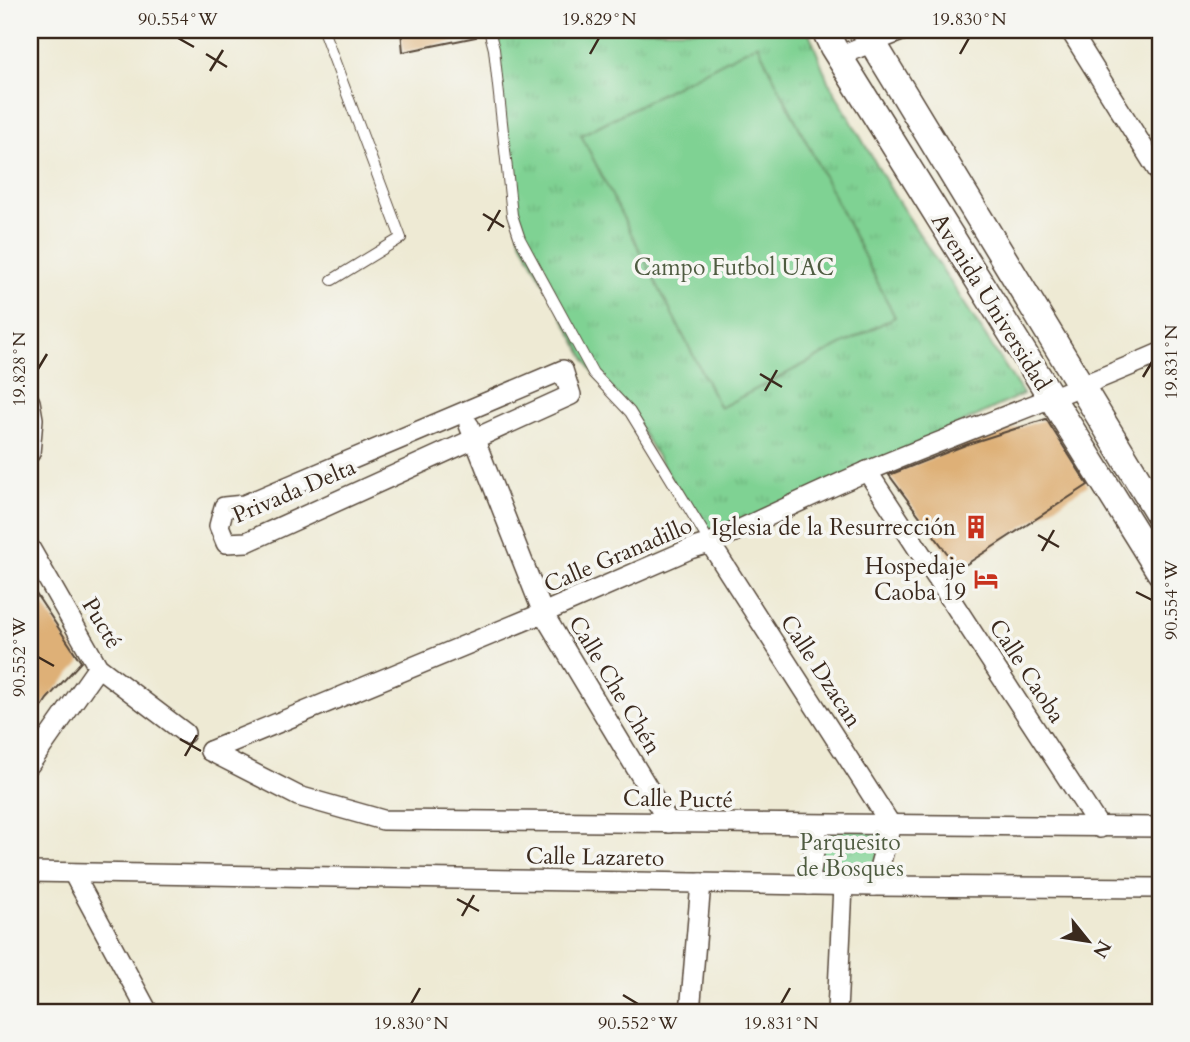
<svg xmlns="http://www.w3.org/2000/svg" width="1190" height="1042" font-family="Cardo,serif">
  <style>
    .park { fill: url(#park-tufts); stroke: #5d7e58; stroke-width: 2 }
    .pitch { fill: #7fd293; stroke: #5d7e58; stroke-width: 2 }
    .building { fill: #deb077 }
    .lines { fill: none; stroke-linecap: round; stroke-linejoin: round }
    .lane-casing { stroke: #564739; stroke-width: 12 }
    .street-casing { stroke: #564739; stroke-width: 22 }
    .secondary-casing { stroke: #564739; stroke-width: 29 }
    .lane { stroke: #fff; stroke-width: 10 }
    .street { stroke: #fff; stroke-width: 19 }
    .secondary { stroke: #fff; stroke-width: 26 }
    .ticks { fill: none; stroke: #3b2a1e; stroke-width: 2.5 }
    .labels { text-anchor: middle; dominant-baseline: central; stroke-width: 7; stroke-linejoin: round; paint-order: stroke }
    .park-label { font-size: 23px; fill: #4f5c41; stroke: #f6f6f2 }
    .street-label { font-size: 23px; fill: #3b2a1e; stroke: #f6f6f2 }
    .poi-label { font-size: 23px; fill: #3b2a1e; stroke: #f6f6f2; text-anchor: end }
    .neatline { fill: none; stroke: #3b2a1e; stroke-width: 2.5 }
    .ticks-label { font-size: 18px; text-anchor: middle; fill: #3b2a1e }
  </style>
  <defs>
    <pattern id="park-tufts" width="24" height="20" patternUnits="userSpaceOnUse" patternTransform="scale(1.75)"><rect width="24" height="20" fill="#7fd293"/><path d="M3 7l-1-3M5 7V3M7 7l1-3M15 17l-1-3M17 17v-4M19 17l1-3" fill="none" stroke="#6fb47e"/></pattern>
  </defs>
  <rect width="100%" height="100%" fill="#f6f6f2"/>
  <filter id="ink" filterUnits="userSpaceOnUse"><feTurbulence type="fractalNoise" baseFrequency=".0143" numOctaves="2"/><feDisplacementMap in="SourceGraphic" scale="14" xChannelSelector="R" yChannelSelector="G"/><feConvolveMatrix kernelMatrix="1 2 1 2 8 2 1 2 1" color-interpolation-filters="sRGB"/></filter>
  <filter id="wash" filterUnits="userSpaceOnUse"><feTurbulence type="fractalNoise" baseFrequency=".00686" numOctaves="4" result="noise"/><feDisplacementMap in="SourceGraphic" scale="28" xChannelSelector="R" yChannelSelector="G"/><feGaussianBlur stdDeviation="1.57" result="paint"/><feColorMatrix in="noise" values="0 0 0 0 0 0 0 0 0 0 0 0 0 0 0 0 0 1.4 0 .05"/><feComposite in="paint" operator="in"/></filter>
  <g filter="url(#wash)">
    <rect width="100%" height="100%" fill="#eeead4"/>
    <g class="park">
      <polygon points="489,30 808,30 828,81 894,195 1023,394 710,543 630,412 593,373 520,239"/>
      <polygon points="820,827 888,829 871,882 813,882"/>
    </g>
    <polygon class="pitch" points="757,44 895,317 720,408 581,135"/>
    <g id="blocks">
      <g class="building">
        <polygon points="401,30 475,30 476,37 403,52"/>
        <polygon points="1046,419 1088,485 959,569 889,475 968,444"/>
        <polygon points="30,585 81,662 47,699 30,725"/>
      </g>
    </g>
  </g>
  <g filter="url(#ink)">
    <use href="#blocks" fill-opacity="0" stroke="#564739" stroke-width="2"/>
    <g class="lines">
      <g class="lane-casing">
        <g id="lane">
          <polyline points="323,30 401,238 332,280"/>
          <polyline points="489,30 494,49 512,215 520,239 593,373 630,412 710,543"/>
        </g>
      </g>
      <g class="street-casing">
        <g id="street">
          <polyline points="1070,30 1160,174"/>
          <polyline points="838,56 904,30"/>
          <polygon points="563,370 571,395 247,542 226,543 219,526 224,507 244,505"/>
          <polyline points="30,402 33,419 30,453"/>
          <polyline points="469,425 543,613 669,823"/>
          <polyline points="867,471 1100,828"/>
          <polyline points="710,543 891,825 874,886"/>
          <polyline points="30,548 98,667 185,733"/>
          <path d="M 210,751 L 543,613 L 690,549 L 710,543 C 763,519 816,493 870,470 C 966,430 1064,395 1160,353"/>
          <polyline points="210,751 298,796 383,820 1160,827"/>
          <polyline points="30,764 98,667"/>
          <polyline points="30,872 874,886 1160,888"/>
          <polyline points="73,873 148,1012"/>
          <polyline points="809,885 818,825"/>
          <polyline points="690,1012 701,883"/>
          <polyline points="837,1012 843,886"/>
        </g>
      </g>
      <g class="secondary-casing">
        <g id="secondary">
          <polyline points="825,30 833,47 1160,572"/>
          <polyline points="865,30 1160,516"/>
        </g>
      </g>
      <use href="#lane" class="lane"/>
      <use href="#street" class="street"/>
      <use href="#secondary" class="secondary"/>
    </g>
  </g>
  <path class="ticks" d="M 178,38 L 194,47M 206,54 L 227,67M 590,54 L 599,38M 960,54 L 969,38M 210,71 L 223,50M 483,214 L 504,227M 488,231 L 500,210M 38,369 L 47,354M 760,374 L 782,387M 1143,377 L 1152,362M 765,391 L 777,370M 1038,535 L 1059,547M 1042,551 L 1054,530M 1136,592 L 1152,600M 38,657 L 54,666M 180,739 L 201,751M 185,756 L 197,735M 457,899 L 479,911M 462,916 L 474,895M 623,995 L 638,1004M 411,1004 L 420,988M 781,1004 L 790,988"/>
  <defs>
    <g id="building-bare" transform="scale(1.89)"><path d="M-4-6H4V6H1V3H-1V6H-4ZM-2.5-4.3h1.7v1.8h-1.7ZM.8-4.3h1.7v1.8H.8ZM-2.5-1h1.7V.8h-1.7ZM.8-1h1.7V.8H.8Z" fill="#c8321e" stroke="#f6f6f2" stroke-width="2.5" paint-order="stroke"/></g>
    <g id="hotel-bare" transform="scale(1.89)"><path d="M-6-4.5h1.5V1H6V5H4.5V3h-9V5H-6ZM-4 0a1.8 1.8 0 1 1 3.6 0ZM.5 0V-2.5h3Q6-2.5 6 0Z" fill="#c8321e" stroke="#f6f6f2" stroke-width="2.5" paint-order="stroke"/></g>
  </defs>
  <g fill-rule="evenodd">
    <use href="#building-bare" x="976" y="527"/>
    <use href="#hotel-bare" x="986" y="579"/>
  </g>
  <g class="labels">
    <g class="park-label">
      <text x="734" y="267">Campo Futbol UAC</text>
      <text x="850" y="842">Parquesito<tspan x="850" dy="26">de Bosques</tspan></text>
    </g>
    <g class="street-label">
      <text transform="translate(991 302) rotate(58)">Avenida Universidad</text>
      <text transform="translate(294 491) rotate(-23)">Privada Delta</text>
      <text transform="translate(618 555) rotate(-23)">Calle Granadillo</text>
      <text transform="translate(102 623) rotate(59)">Pucté</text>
      <text transform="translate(821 671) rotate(57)">Calle Dzacan</text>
      <text transform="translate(1027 671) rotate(57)">Calle Caoba</text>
      <text transform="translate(615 685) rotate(59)">Calle Che Chén</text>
      <text transform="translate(678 799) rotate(1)">Calle Pucté</text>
      <text transform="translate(595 857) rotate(1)">Calle Lazareto</text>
    </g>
    <g class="poi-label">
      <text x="956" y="527">Iglesia de la Resurrección</text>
      <text x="966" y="566">Hospedaje<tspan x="966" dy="26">Caoba 19</tspan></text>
    </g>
  </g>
  <rect width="1190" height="1042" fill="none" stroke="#f6f6f2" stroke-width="77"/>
  <g transform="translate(1088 941) rotate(120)" stroke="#f6f6f2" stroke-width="5" paint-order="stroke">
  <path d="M0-5L12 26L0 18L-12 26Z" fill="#3b2a1e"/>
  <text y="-10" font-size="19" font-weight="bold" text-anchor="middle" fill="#3b2a1e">N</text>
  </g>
  <rect x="38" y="38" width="1114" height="966" class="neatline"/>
  <g class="ticks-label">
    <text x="178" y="25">90.554°W</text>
    <text x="599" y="25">19.829°N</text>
    <text x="969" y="25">19.830°N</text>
    <text transform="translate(1171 362) rotate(-90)" y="6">19.831°N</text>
    <text transform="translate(19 369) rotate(-90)" y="6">19.828°N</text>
    <text transform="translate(1171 600) rotate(-90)" y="6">90.554°W</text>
    <text transform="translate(19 657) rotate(-90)" y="6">90.552°W</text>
    <text x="411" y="1029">19.830°N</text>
    <text x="638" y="1029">90.552°W</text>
    <text x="781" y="1029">19.831°N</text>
  </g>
</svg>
